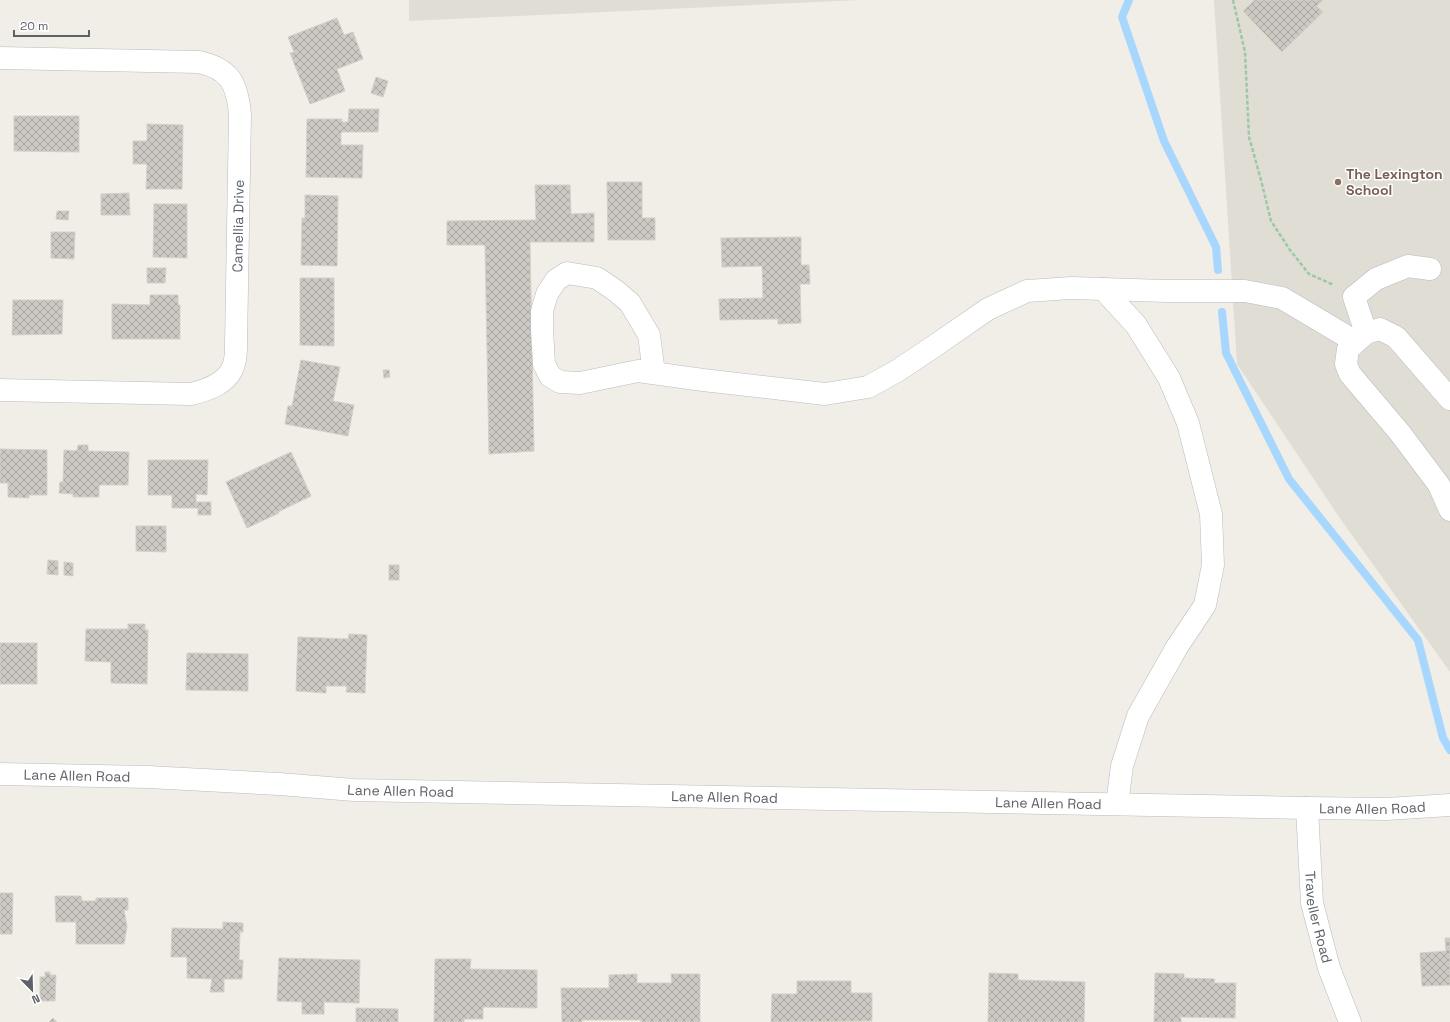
<svg xmlns="http://www.w3.org/2000/svg" width="1450" height="1022" font-family="'Space Grotesk',sans-serif">
  <style>
    .education { fill: #e0ddd4 }
    .lines { fill: none; stroke-linecap: round; stroke-linejoin: round }
    .stream { stroke: #a7d6ff; stroke-width: 8 }
    .building { fill: url(#building-cross-hatch); stroke: #d5d0c4 }
    .minor-casing { stroke: #b9bbc0; stroke-width: 23 }
    .path { stroke: #9cc8aa; stroke-width: 2.5; stroke-dasharray: 4 2; stroke-linecap: butt }
    .minor { stroke: #fff; stroke-width: 22 }
    .education-dot { fill: #8d6e63; stroke: #fff; stroke-width: 1.5 }
    .labels { text-anchor: middle; dominant-baseline: central; stroke-width: 3; stroke-linejoin: round; paint-order: stroke }
    .education-label { font-size: 14px; font-weight: bold; fill: #785e54; stroke: #fff; text-anchor: start }
    .street-label { font-size: 14px; fill: #5e6167; stroke: #fff }
  </style>
  <defs>
    <pattern id="building-cross-hatch" width="8" height="8" patternUnits="userSpaceOnUse"><rect width="8" height="8" fill="#ccc8c3"/><path d="M0 0l8 8M0 8l8-8" fill="none" stroke="#a9a6a2"/></pattern>
  </defs>
  <rect width="100%" height="100%" fill="#f0eee6"/>
  <g class="education">
    <polygon points="409,0 860,0 409,21"/>
    <polygon points="1214,0 1450,0 1450,672 1339,517 1237,364"/>
  </g>
  <g class="lines">
    <g class="stream">
      <polyline points="1129,0 1122,17 1164,141 1216,247 1218,270"/>
      <polyline points="1222,312 1226,353 1289,479 1418,640 1443,738 1450,750"/>
    </g>
  </g>
  <g class="building">
    <polygon points="1255,0 1323,0 1317,6 1323,12 1282,52 1243,11"/>
    <polygon points="337,18 344,35 353,32 363,59 337,69 345,91 310,104 290,53 294,52 288,37"/>
    <polygon points="376,77 388,81 383,97 371,93"/>
    <polygon points="349,109 379,109 378,132 341,132 341,145 363,145 362,178 306,177 307,119 342,119 342,122 348,122"/>
    <polygon points="14,116 79,116 79,152 14,151"/>
    <polygon points="147,124 183,125 182,189 146,189 147,164 133,164 133,141 147,141"/>
    <polygon points="607,182 642,182 642,218 655,218 655,240 608,240"/>
    <polygon points="535,185 570,185 571,214 594,213 594,242 530,242 534,451 489,454 485,245 447,245 447,221 536,220"/>
    <polygon points="129,193 130,215 101,215 101,194"/>
    <polygon points="305,195 338,196 337,266 301,265 302,218 305,218"/>
    <polygon points="154,204 187,204 187,258 153,257"/>
    <polygon points="57,211 69,211 68,220 56,219"/>
    <polygon points="51,232 75,232 74,259 51,258"/>
    <polygon points="801,237 801,265 809,265 810,284 800,284 801,323 778,324 778,319 720,320 719,299 763,298 762,266 722,267 721,238"/>
    <polygon points="147,268 166,268 165,283 147,283"/>
    <polygon points="300,278 334,278 334,346 300,345"/>
    <polygon points="150,295 178,295 178,305 180,305 180,339 112,339 112,304 150,305"/>
    <polygon points="13,300 63,300 62,334 12,335"/>
    <polygon points="301,360 340,367 333,401 354,405 348,436 285,424 288,406 292,406"/>
    <polygon points="383,370 389,370 390,377 384,378"/>
    <polygon points="78,445 88,445 88,451 129,452 128,485 99,485 99,497 73,497 73,494 59,493 60,482 63,482 64,450 77,451"/>
    <polygon points="0,449 47,450 47,495 29,495 29,498 8,497 8,483 0,483"/>
    <polygon points="291,452 311,496 278,512 279,513 247,528 226,482"/>
    <polygon points="148,460 208,460 207,495 196,494 196,502 211,502 211,515 198,515 198,508 172,508 172,495 148,495"/>
    <polygon points="136,526 166,526 166,552 136,551"/>
    <polygon points="48,560 58,561 58,575 47,574"/>
    <polygon points="64,562 73,563 73,576 64,575"/>
    <rect x="389" y="565" width="10" height="15"/>
    <polygon points="128,624 145,624 145,630 148,630 147,684 111,683 111,662 85,661 86,629 128,629"/>
    <polygon points="349,634 367,635 365,693 346,692 347,686 326,686 326,693 296,691 298,637 348,639"/>
    <rect x="0" y="643" width="37" height="41"/>
    <polygon points="187,653 248,654 248,691 186,690"/>
    <polygon points="0,893 13,893 12,934 0,934"/>
    <polygon points="55,896 81,896 82,901 96,901 96,898 128,898 128,910 124,910 127,927 124,944 76,944 76,922 56,922"/>
    <polygon points="223,922 243,923 243,932 240,932 239,960 243,960 242,979 224,979 224,992 210,992 212,979 187,978 187,957 171,957 172,928 223,929"/>
    <polygon points="1445,938 1450,938 1450,985 1422,986 1420,953 1446,951"/>
    <polygon points="279,958 360,960 359,1003 324,1002 324,1014 302,1014 302,1002 277,1001"/>
    <polygon points="435,959 471,959 470,969 537,970 537,1008 483,1007 483,1019 464,1019 464,1022 434,1022"/>
    <polygon points="45,972 50,972 50,975 56,975 55,1001 40,1001 40,977 45,977"/>
    <polygon points="989,973 1018,974 1018,980 1085,982 1084,1022 988,1022"/>
    <polygon points="1155,973 1184,974 1184,978 1215,979 1214,983 1236,983 1235,1018 1181,1017 1181,1022 1154,1022"/>
    <polygon points="637,974 637,983 672,983 671,974 700,974 700,1022 641,1022 641,1020 582,1020 582,1022 562,1022 561,988 609,988 609,975"/>
    <polygon points="797,981 851,981 851,993 872,993 872,1021 771,1022 772,994 797,994"/>
    <polygon points="356,1008 398,1009 398,1022 356,1022"/>
    <polygon points="53,1018 57,1022 49,1022"/>
  </g>
  <g class="lines">
    <g class="minor-casing">
      <g id="minor">
        <path d="M 0,58 L 199,62 C 230,69 237,83 240,114 L 236,345 C 236,351 236,358 234,364 C 229,383 208,390 191,394 L 0,390"/>
        <polyline points="1103,289 1136,325 1169,378 1188,423 1211,514 1213,565 1205,605 1177,647 1138,716 1122,766 1117,804"/>
        <polyline points="1366,333 1354,297 1376,279 1408,266 1430,269"/>
        <polyline points="654,373 649,335 630,303 616,291 597,278 567,273 556,280 547,294 542,311 542,330 544,364 550,376 560,382 580,383 638,371 703,380 825,394 868,387 897,371 933,347 988,309 1027,291 1071,288 1166,291 1245,291 1282,298 1356,342"/>
        <polyline points="1450,399 1396,337 1380,329 1366,333 1348,349 1346,364 1350,374 1400,433 1439,485 1450,510"/>
        <path id="s1" d="M 0,774 L 148,777 L 279,784 L 354,790 L 1307,808 L 1387,809 L 1450,805"/>
        <path id="s2" d="M 1307,808 L 1312,903 L 1329,968 L 1350,1022"/>
      </g>
    </g>
    <polyline class="path" points="1233,0 1245,52 1249,137 1261,180 1271,221 1290,250 1309,274 1334,285"/>
    <use href="#minor" class="minor"/>
  </g>
  <circle class="education-dot" cx="1338" cy="182" r="4"/>
  <g class="labels">
    <g class="education-label">
      <text x="1346" y="174">The Lexington<tspan x="1346" dy="16">School</tspan></text>
    </g>
    <g class="street-label">
      <text transform="translate(238 226) rotate(-89)">Camellia Drive</text>
      <text stroke="none"><textPath href="#s1" startOffset="77">Lane Allen Road</textPath></text>
      <text stroke="none"><textPath href="#s1" startOffset="401">Lane Allen Road</textPath></text>
      <text stroke="none"><textPath href="#s1" startOffset="725">Lane Allen Road</textPath></text>
      <text stroke="none"><textPath href="#s1" startOffset="1049">Lane Allen Road</textPath></text>
      <text stroke="none"><textPath href="#s1" startOffset="1373">Lane Allen Road</textPath></text>
      <text stroke="none"><textPath href="#s2" startOffset="110">Traveller Road</textPath></text>
    </g>
  </g>
  <g transform="translate(32 990) rotate(157)" stroke="#ffffff" stroke-width="3" paint-order="stroke">
  <path d="M0-3L7 15L0 10L-7 15Z" fill="#5e6167"/>
  <text y="-6" font-size="11" font-weight="bold" text-anchor="middle" fill="#5e6167">N</text>
  </g>
  <path d="M14 30v6h75v-6" fill="none" stroke="#5e6167" stroke-width="2"/>
  <text x="20" y="30" font-size="12" fill="#5e6167" stroke="#ffffff" stroke-width="3" paint-order="stroke">20 m</text>
</svg>
